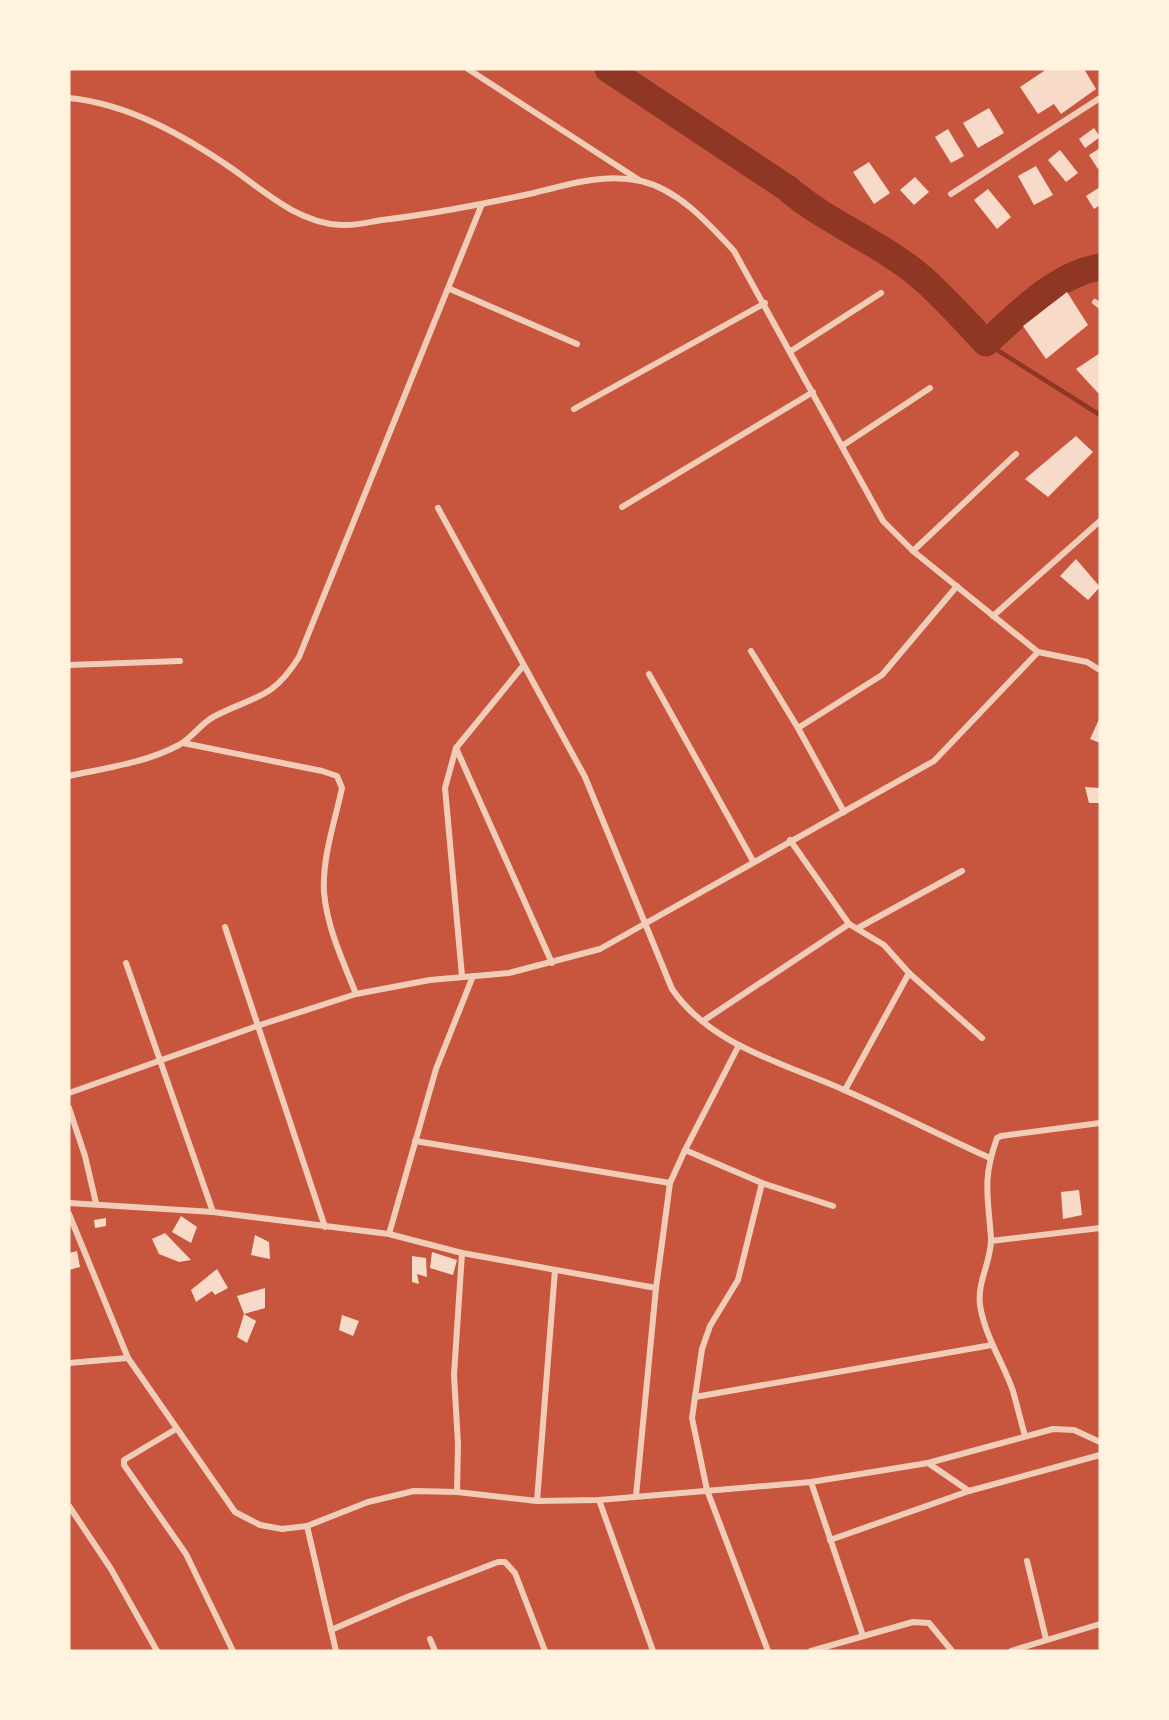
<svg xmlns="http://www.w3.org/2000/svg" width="1169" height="1720" font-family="'Exo 2',sans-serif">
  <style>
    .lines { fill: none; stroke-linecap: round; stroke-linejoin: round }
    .stream { stroke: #8f3625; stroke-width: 4.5 }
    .river { stroke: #8f3625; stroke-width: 27 }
    .building { fill: #f7dbc8 }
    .minor { stroke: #f1ccb7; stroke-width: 6 }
  </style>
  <rect width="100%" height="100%" fill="#c8553d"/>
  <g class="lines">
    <polyline class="stream" points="986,343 1100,415"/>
    <path class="river" d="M 608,69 L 787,188 C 827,223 880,242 921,277 C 944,297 965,321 986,343 C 1020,313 1054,275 1100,267"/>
  </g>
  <g class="building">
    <polygon points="1047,69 1084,69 1096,89 1061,114 1054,104 1038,114 1020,87"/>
    <polygon points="989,108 1004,133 978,148 963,123"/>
    <polygon points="1094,128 1100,137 1085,148 1079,139"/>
    <polygon points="948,129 964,156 951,163 935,137"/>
    <polygon points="1100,148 1100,167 1098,169 1089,155"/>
    <polygon points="1060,150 1078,173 1066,182 1048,160"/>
    <polygon points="869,162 890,193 874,204 853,172"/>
    <polygon points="1036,166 1053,195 1034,205 1018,176"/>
    <polygon points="915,177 929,192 914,205 900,190"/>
    <polygon points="1100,187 1100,205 1094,209 1086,196"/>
    <polygon points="988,189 1011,217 997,229 974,200"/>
    <polygon points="1067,292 1088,325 1046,359 1023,326"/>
    <polygon points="1100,353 1100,392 1098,393 1076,369"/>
    <polygon points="1076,436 1093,452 1048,497 1025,479"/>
    <polygon points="1076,559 1100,587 1088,600 1060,576"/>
    <polygon points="1100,717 1100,743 1090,739"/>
    <polygon points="1085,787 1100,788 1100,803 1089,803"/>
    <polygon points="1079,1190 1082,1215 1063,1219 1061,1192"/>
    <polygon points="181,1216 197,1227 191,1243 172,1232"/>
    <polygon points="106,1218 106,1226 95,1228 94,1220"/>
    <polygon points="165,1233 191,1260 179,1262 159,1254 152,1239"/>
    <polygon points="255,1235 269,1242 270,1259 251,1255"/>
    <polygon points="77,1251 80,1267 69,1270 69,1253"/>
    <polygon points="432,1252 457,1260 453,1275 430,1268"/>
    <polygon points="412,1256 426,1258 427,1277 417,1274 419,1284 412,1282"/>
    <polygon points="217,1269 228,1288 215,1295 212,1291 196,1302 191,1290"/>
    <polygon points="265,1288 265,1308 244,1314 237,1296"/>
    <polygon points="244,1314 256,1321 247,1343 237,1337"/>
    <polygon points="342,1315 359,1321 353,1336 339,1330"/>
  </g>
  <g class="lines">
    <g class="minor">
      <polyline points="468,69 639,180"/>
      <path d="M 69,98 C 129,104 185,136 234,170 C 266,193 299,223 341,225 C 354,226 369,222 382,220 C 433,214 483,204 534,193 C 569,184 605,173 641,181 C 679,190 709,224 734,251 L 883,521 L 913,551 L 1038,652 L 1087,662 L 1100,670"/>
      <polyline points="951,194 1100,98"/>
      <polyline points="450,289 577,344"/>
      <polyline points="1095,302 1100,306"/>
      <polyline points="791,351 881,293"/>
      <polyline points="574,409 765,303"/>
      <polyline points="842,446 930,388"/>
      <polyline points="622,507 813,392"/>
      <path d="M 438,508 L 585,777 L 672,989 C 711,1046 784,1063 844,1090 C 893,1111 941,1136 990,1158"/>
      <polyline points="913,551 1016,454"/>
      <polyline points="993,616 1100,521"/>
      <polyline points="751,651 798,728 844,812"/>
      <polyline points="69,665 180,661"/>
      <polyline points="649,674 753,861"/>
      <polyline points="798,728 882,675 957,586"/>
      <path d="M 183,743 L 322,771 L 337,776 L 342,788 C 335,821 322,858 324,892 C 327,928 343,961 356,994"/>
      <polyline points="456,748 552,963"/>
      <path d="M 69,776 C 106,768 145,763 179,745 C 193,737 201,723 215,716 C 256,695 272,700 299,657 L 482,204"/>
      <polyline points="790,840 849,924"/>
      <polyline points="849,924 884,945 909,973 982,1038"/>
      <polyline points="225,927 325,1227"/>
      <polyline points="858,928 962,871"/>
      <polyline points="126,963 213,1212"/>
      <polyline points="462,976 445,788 456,748 523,666"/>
      <polyline points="703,1021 849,924"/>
      <polyline points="845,1090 909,973"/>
      <polyline points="69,1093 257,1026 356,994 430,980 509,973 600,949 934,761 1038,652"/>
      <polyline points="69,1108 85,1156 96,1203"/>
      <polyline points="415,1141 670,1183"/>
      <polyline points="685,1150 762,1183 833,1206"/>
      <polyline points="762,1183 738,1280 710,1326 702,1349 692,1418 707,1490 768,1651"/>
      <polyline points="69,1203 213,1212 389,1234 462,1253 656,1288"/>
      <polyline points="69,1214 128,1358 235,1512 260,1525 282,1529 307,1526 368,1502 414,1491 457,1492 537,1501 599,1500 811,1482 928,1463 969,1491 1100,1455"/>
      <polyline points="389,1234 436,1069 473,976"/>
      <polyline points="991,1241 1100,1228"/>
      <polyline points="69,1363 128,1358"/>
      <polyline points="695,1397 992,1345"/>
      <polyline points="176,1429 124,1460 124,1465 186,1554 233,1651"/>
      <path d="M 1025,1436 C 1021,1421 1017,1406 1013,1391 C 1003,1362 985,1337 980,1305 C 977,1281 992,1260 991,1238 C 988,1196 982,1180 997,1138 L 1001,1136 L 1100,1123"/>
      <polyline points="928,1463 1053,1429 1074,1430 1100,1442"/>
      <polyline points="811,1482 863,1636"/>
      <polyline points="457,1492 458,1444 454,1375 462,1253"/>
      <polyline points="636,1496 656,1288 670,1183 685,1150 739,1045"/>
      <polyline points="599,1500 653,1651"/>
      <polyline points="537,1501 555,1270"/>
      <polyline points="69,1506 111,1569 157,1651"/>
      <polyline points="307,1526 336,1651"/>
      <polyline points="830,1540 969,1491"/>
      <polyline points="1027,1561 1046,1639"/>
      <polyline points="331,1630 407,1597 498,1562 505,1562 515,1573 545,1651"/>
      <polyline points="430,1639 435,1651"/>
      <polyline points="811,1651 913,1622 929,1623 952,1651"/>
      <polyline points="1011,1651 1100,1624"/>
    </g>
  </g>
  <rect width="1169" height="1720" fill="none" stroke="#fff3e0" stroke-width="141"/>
</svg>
